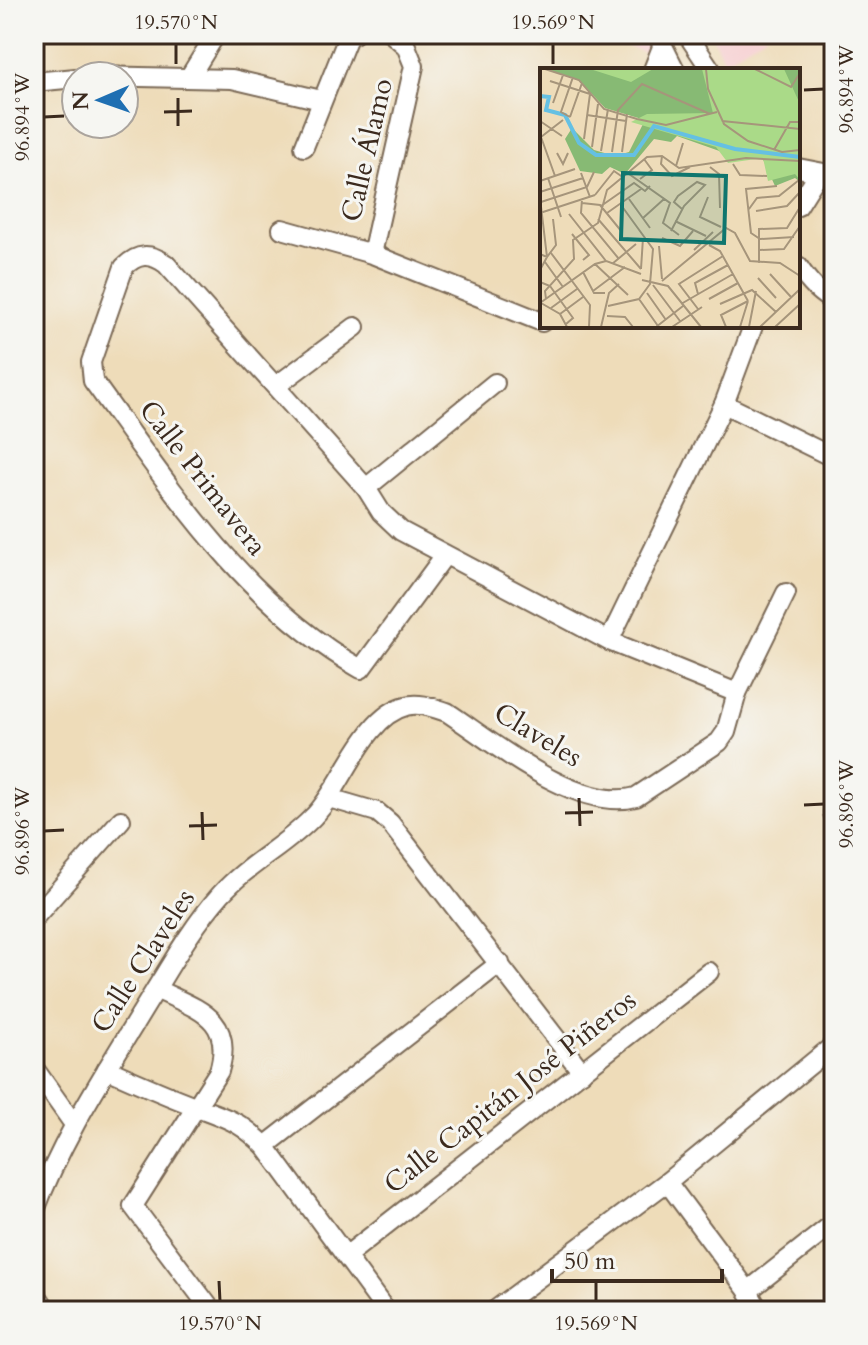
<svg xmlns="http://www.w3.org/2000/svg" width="868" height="1345" font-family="Cardo,serif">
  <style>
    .built { fill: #f7cfd1 }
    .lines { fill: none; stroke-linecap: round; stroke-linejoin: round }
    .street-casing { stroke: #7a6854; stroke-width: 22 }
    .street { stroke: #fff; stroke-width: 18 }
    .ticks { fill: none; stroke: #3b2a1e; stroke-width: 3 }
    .labels { text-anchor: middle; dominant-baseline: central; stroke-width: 6; stroke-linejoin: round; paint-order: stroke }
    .street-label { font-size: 28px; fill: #3b2a1e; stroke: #f6f6f2 }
    .inset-river { fill: none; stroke: #65c0e3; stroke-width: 4 }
    .inset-road { fill: none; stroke: #a6957b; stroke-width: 2 }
    .view { fill: #0f766e; fill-opacity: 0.15; stroke: #0f766e; stroke-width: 4 }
    .inset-edge { fill: none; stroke: #3b2a1e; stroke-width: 4 }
    .neatline { fill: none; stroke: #3b2a1e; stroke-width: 3 }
    .ticks-label { font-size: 20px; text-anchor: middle; fill: #3b2a1e }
  </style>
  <rect width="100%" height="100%" fill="#f6f6f2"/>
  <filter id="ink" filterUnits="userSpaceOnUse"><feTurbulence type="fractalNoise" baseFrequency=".0125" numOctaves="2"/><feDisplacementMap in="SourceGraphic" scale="16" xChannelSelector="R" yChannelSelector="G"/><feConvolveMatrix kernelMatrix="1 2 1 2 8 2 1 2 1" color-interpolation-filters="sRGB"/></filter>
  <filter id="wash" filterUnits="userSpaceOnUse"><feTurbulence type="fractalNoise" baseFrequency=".006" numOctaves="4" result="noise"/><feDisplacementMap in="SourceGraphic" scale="32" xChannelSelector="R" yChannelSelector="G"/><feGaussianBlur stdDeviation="1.8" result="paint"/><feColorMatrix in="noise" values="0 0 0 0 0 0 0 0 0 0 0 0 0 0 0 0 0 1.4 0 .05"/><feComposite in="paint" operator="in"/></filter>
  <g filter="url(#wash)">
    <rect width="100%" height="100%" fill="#eedcb9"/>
    <g class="built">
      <polygon points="593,34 644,34 652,55"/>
      <polygon points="711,34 767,34 724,61"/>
    </g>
  </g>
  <g filter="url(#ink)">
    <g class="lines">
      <g class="street-casing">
        <g id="street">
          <polyline points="657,34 675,70"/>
          <polyline points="687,34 711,70"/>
          <polyline points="653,70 662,47"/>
          <polyline points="94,76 232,79 321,100"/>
          <polyline points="190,76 216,34"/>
          <polyline points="34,82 76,78"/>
          <polyline points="304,147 348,37 354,34"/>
          <polyline points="798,168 834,175"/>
          <polyline points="798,206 818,174"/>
          <polyline points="282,229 372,254 542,322"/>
          <polyline points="372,254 414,66 406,46 392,34"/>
          <path d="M 798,266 C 807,280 818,294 834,301"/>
          <polyline points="276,386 355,327"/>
          <polyline points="724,404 834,458"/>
          <polyline points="366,488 495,383"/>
          <path d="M 445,555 L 361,669 C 243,602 171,488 93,381 L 91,362 L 124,267 C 138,253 150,253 166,264 L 366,488 L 381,512 L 401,531 L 609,641 L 737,693"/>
          <polyline points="609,641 724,404 753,326"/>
          <polyline points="329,798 377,812 390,823 582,1072"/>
          <polyline points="833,813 834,811"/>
          <polyline points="34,918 121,820"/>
          <path d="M 156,989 C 196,1009 235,1017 219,1071 L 133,1206 L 212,1311"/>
          <polyline points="34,1068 73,1123"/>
          <path d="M 107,1069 C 136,1082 165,1095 195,1106 C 227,1119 239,1120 265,1146 L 386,1311"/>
          <polyline points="265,1146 500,963"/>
          <polyline points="667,1182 748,1291 759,1311"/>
          <path d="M 34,1213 C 61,1140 103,1076 143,1010 C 168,970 190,929 221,894 C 249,863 286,846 314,816 C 343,787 364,716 406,706 C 419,702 434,708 447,712 C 494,743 578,813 636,797 L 719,742 L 726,732 L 737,693 L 786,593"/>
          <polyline points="346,1256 709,972"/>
          <polyline points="34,1291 47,1311"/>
          <polyline points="748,1291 834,1223"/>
          <polyline points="494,1311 667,1182 834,1045"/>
        </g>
      </g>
      <use href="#street" class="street"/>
    </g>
  </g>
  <path class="ticks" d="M 176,44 L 176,64M 553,44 L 553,64M 804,90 L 824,89M 178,98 L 178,126M 164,112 L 192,111M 44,117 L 64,116M 579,798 L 580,826M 804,805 L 824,804M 202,812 L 203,840M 565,813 L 593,812M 189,826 L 217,825M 44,831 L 64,830M 219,1281 L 220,1301M 596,1281 L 596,1301"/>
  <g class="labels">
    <g class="street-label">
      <text transform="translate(367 150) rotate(-77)">Calle Álamo</text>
      <text transform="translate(203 478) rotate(52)">Calle Primavera</text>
      <text transform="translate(538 735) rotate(31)">Claveles</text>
      <text transform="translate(143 961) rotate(-57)">Calle Claveles</text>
      <text transform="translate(510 1092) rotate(-38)">Calle Capitán José Piñeros</text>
    </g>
  </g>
  <g transform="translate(540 68)">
    <rect width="260" height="260" fill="#eedcb9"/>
    <path d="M 7,1 L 260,1 L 260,114 L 255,110 L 235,118 L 221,87 L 185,85 L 137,68 L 131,74 L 114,71 L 85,106 L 70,99 L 62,106 L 40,103 L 25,71 L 32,60 L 54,82 L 75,88 L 89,84 L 105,52 L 65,40 L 40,13 Z" fill="#87ba74"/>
    <path d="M 50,1 L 113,1 L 91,14 ZM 162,1 L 244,1 L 260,36 L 260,112 L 255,106 L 228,113 L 223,90 L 188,95 L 176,79 L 91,54 L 107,46 L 173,45 Z" fill="#aada88"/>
    <path class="inset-river" d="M 0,28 L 9,29 L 6,42 L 25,47 L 39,75 L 56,87 L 94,87 L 114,58 L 195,81 L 260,89"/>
    <path class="inset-road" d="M 5,1 L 39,12 L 64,41 L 97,51 L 126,57 L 177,44M 166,1 L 168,21 L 184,56 L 208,73 L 242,84 L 260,82M 215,1 L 251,19 L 260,5M 10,13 L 50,26 L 44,71M 13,35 L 23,7M 47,47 L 86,53M 30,49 L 21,44 L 33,9M 30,49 L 42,15M 0,53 L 22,68M 182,53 L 260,61M 1,69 L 15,108M 1,69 L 23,52M 52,79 L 58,36M 234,82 L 250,54 L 260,54M 61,83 L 68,41M 72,84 L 78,42 L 102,16 L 170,46M 82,84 L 87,46M 17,85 L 23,96 L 28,85M 122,88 L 121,96 L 132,108 L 150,99M 193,96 L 200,107 L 227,108M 136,98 L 143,75M 170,99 L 179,106 L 180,140M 41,105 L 50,129M 89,106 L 130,135 L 123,155 L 139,167M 8,110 L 21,149M 100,111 L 112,102 L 104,91M 0,113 L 35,101M 237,118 L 206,121 L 211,165 L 220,171 L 254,169M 0,124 L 43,110M 55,127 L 74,103 L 84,110M 168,129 L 160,149 L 181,159M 0,130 L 7,189 L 0,202M 42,131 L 41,145 L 79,191M 89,131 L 110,160M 1,134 L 47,119 L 54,104M 42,135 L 60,137 L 82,164M 61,138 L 94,115 L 105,123 L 110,118M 209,141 L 217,130 L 239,128 L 259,112M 216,143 L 247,138 L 260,124M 0,145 L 55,127M 67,145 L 101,121M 29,146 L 66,193 L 101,206M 103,150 L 124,131M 58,151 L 101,201M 135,153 L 166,168M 131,163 L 144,138 L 165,117 L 157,114 L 138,128 L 134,134 L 142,141M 32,166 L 49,187 L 43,192M 122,170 L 140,178 L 153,163M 169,177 L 180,183 L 208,233M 119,178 L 122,211M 154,182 L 173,164M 219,182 L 244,181 L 260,158M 11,185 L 50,237 L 49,259M 0,186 L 7,189 L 16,177 L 13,151M 5,194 L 23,219M 219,195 L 219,161 L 247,160 L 260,139M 55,196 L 88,227M 72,196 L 96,176M 101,201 L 103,170M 43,204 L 54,225 L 65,225M 230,206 L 251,229M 218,210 L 236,230M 102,212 L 128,218 L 161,259M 122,213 L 186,160 L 195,165 L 210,193 L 240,195 L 260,208M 0,214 L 10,218 L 33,250 L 26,256M 113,217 L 140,253M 53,223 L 85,199M 107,225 L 126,252M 158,226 L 155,215 L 188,197M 6,231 L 5,223 L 34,191 L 33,172 L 58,155 L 67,122 L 107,89 L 122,88 L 139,100 L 206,90 L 260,93M 99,231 L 118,258M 169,231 L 198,215M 0,235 L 55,196 L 66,193M 1,235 L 20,246 L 27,259M 141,236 L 193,206M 180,236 L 212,222 L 236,244M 68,238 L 99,231 L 110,216 L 113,181 L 81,137M 11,240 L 37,221M 158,241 L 139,216 L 183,188M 20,246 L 43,229M 67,248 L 85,249 L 93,259M 61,259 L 69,225 L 79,216M 116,259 L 143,238M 132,259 L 162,239M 186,259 L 181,247 L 208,233M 200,259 L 208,233M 209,259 L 216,223M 220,259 L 260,221M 235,259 L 260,236"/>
    <path class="view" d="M 83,105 L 186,108 L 184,175 L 81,171 Z"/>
    <rect width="260" height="260" class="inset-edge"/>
  </g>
  <rect width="868" height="1345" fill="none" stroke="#f6f6f2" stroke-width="88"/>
  <g transform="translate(100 100) rotate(268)"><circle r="38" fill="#f6f6f2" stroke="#aba49d" stroke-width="2"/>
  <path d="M0-6L14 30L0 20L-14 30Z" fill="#1f6fb2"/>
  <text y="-12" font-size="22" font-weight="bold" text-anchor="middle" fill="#3b2a1e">N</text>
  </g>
  <path d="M552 1269v12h170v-12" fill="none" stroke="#3b2a1e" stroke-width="4"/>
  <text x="564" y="1269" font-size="24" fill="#3b2a1e" stroke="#f6f6f2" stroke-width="6" paint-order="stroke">50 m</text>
  <rect x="44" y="44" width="780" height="1257" class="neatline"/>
  <g class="ticks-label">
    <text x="176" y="29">19.570°N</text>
    <text x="553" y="29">19.569°N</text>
    <text transform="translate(846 89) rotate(-90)" y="7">96.894°W</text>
    <text transform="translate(22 117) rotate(-90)" y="7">96.894°W</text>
    <text transform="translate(846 804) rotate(-90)" y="7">96.896°W</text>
    <text transform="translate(22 831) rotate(-90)" y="7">96.896°W</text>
    <text x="220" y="1330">19.570°N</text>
    <text x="596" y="1330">19.569°N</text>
  </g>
</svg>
